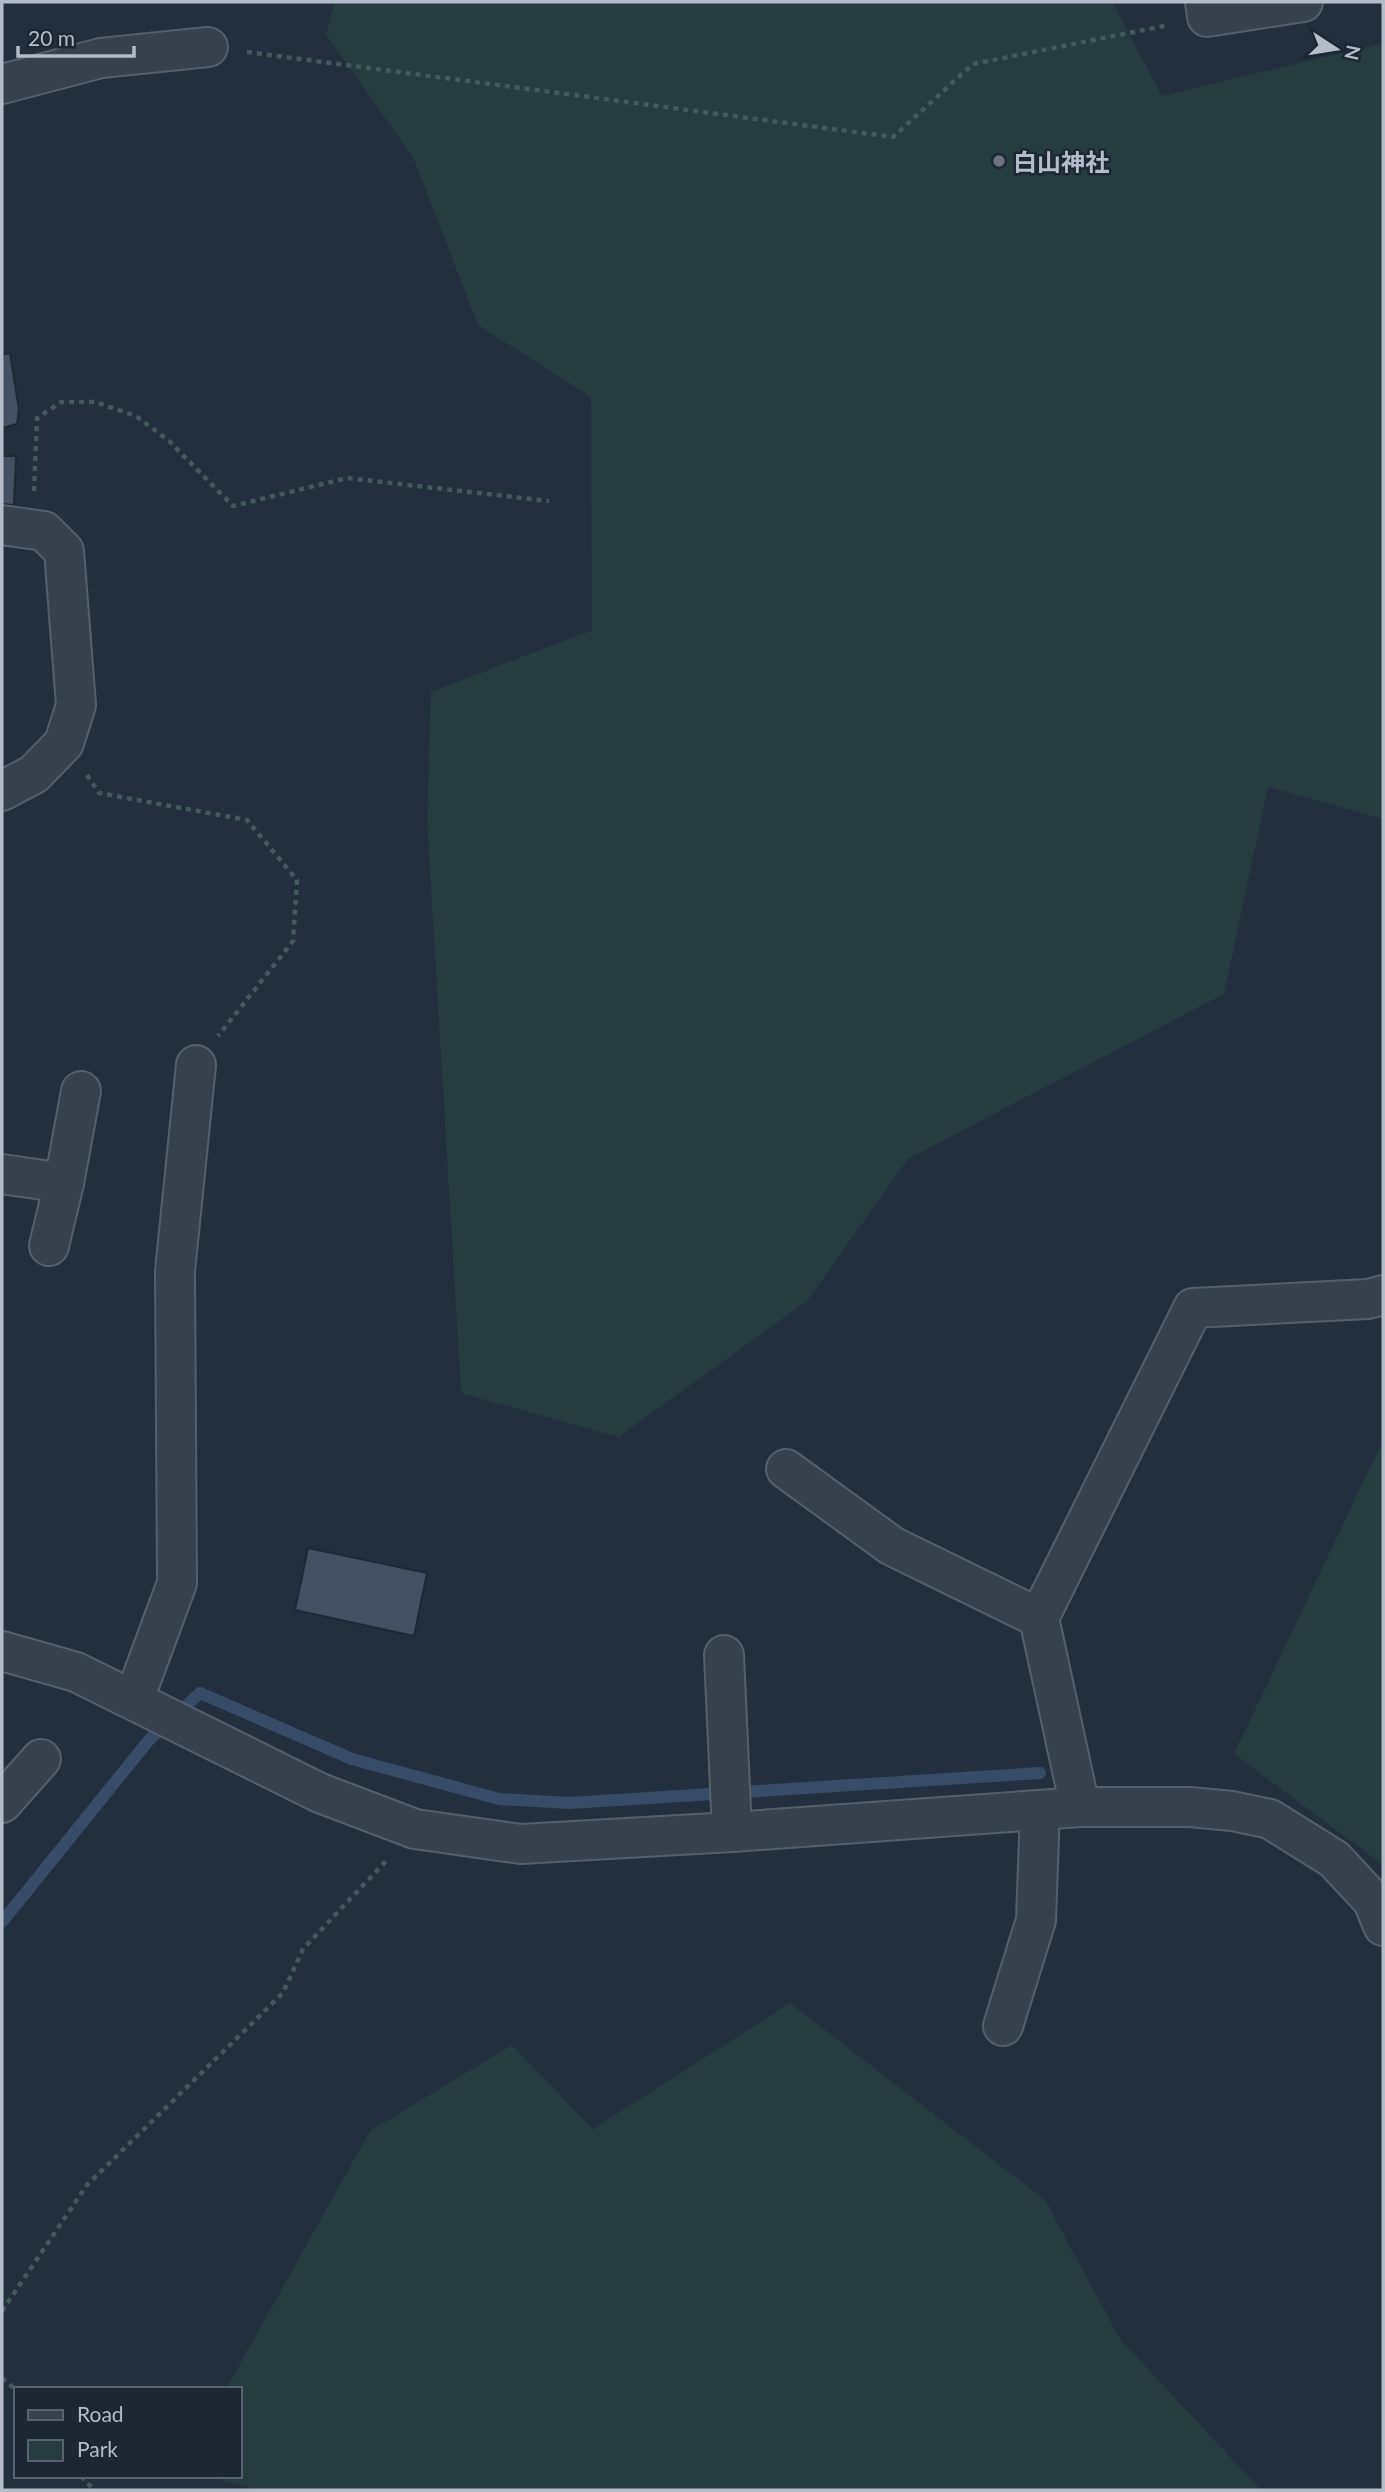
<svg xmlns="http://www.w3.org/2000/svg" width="1385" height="2492" font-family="Lato,'Noto Sans JP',sans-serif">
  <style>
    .green { fill: #263c3f }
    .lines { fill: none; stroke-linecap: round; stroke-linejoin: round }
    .stream { stroke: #394c67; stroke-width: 12 }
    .building { fill: #455162; stroke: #1f2835; stroke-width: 2 }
    .minor-casing { stroke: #565f6c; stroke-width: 42 }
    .path { stroke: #44595c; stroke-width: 4.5; stroke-dasharray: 5 5; stroke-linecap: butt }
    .minor { stroke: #38414e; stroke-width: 38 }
    .worship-dot { fill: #6b7280; stroke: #1d2633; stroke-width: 2.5 }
    .labels { text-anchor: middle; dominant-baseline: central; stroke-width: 5; stroke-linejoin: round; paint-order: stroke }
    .poi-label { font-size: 24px; font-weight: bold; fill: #b4bcc9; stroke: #1d2633; text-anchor: start }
  </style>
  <rect width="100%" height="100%" fill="#242f3e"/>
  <g class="green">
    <polygon points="335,2 1112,2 1162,96 1383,43 1383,819 1268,787 1224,994 908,1159 807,1301 618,1437 461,1393 427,819 431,692 592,630 591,397 478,325 414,159 326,34"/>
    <polygon points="1383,1440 1383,1865 1234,1754"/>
    <polygon points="790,2003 1045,2200 1120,2339 1261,2490 259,2490 207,2476 240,2476 240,2389 226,2389 370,2131 512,2045 593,2129"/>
  </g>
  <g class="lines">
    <polyline class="stream" points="2,1922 149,1740 200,1693 352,1759 499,1799 570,1803 1040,1773"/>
  </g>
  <g class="building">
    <polygon points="10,353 19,410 17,424 2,428 2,355"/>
    <polygon points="2,456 16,456 14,505 2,504"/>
    <polygon points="308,1548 427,1573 414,1636 295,1610"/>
  </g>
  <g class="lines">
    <g class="minor-casing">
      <g id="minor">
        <polyline points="1205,2 1207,17 1303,2"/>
        <polyline points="2,84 101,58 208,47"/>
        <polyline points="2,525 44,531 64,551 76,705 64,743 34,774 2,791"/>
        <polyline points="2,1174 64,1183"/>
        <polyline points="49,1246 64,1183 81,1091"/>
        <polyline points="786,1469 892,1546 1039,1618 1193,1308 1368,1299 1383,1295"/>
        <polyline points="1039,1618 1080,1807"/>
        <polyline points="2,1651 76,1672 320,1793 415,1829 521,1844 732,1832 1080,1807 1190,1807 1232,1811 1270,1819 1334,1859 1373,1901 1383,1926"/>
        <polyline points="724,1655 732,1832"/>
        <polyline points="134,1699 177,1583 175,1271 196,1065"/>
        <polyline points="2,1803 41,1759"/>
        <polyline points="1003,2026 1036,1920 1040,1811"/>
      </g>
    </g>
    <g class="path">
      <polyline points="247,52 893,137 973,64 1169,25"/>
      <polyline points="34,491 37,418 61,402 95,402 136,416 169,441 233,506 347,478 549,501"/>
      <polyline points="87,775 99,793 247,820 297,880 293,941 218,1036"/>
      <polyline points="2,2311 87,2185 283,1993 303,1949 387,1860"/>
      <polyline points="2,2378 16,2390"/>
      <polyline points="81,2476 94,2490"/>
    </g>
    <use href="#minor" class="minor"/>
  </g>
  <circle class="worship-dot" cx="999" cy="161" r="7"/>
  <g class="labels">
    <g class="poi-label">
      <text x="1013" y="161">白山神社</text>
    </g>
  </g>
  <rect width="1385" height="2492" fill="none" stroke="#b4bcc9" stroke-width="7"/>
  <rect x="14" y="2387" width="228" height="91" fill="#1d2633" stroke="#59626f" stroke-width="2"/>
  <rect x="28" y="2410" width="35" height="10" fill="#38414e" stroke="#59626f" stroke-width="2"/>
  <text x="77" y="2422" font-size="21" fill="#b4bcc9">Road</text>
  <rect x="28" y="2440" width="35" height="21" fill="#263c3f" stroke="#59626f" stroke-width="2"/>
  <text x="77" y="2457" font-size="21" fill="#b4bcc9">Park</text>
  <g transform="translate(1336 49) rotate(102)" stroke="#1d2633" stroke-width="5" paint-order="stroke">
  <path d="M0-5L12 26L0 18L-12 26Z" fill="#b4bcc9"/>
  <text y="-10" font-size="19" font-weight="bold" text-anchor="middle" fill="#b4bcc9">N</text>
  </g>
  <path d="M18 46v10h116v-10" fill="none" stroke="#b4bcc9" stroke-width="3.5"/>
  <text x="28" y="46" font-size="21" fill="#b4bcc9" stroke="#1d2633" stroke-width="5" paint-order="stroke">20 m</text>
</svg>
